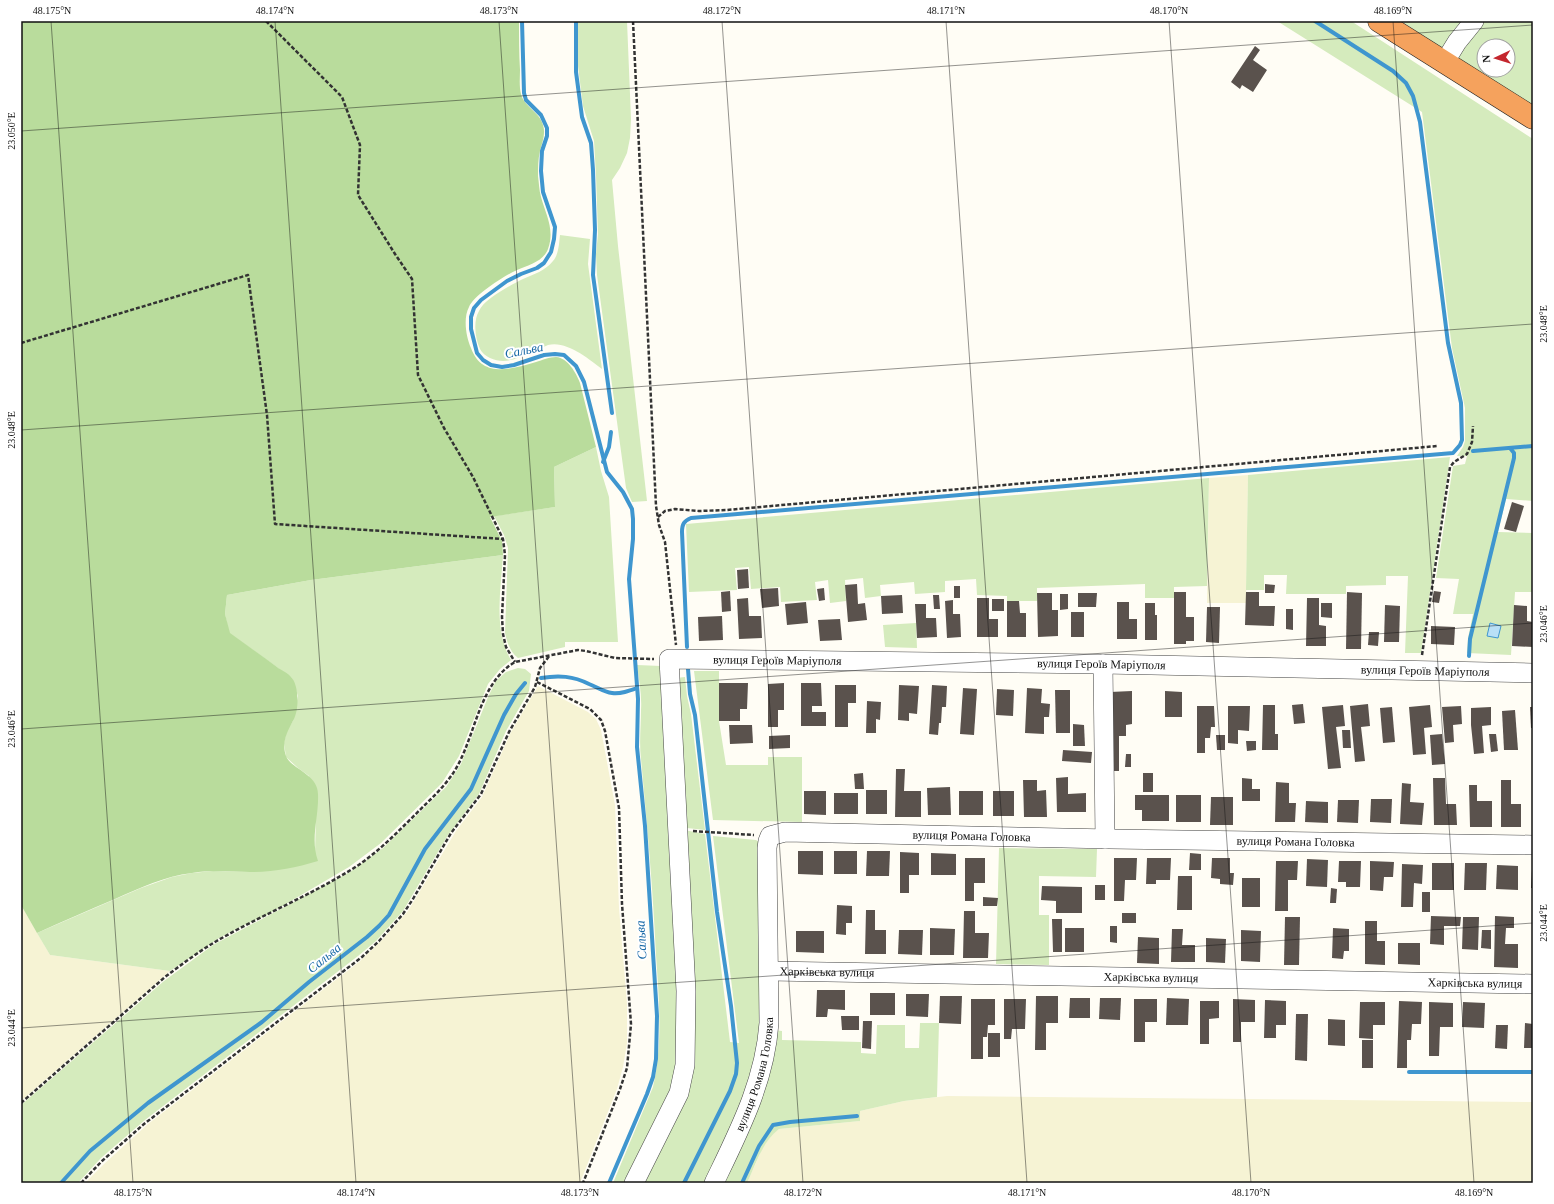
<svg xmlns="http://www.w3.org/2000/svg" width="1554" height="1204" font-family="'Times New Roman',serif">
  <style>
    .farmland { fill: #f6f3d4 }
    .green { fill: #d5ebbd; fill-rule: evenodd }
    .forest { fill: #b9dc9c }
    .water { fill: #b9e0f7; stroke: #3f96cf }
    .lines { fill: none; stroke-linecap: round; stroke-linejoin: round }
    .stream { stroke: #3f96cf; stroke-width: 4 }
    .building { fill: #5a524d }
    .minor-casing { stroke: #444; stroke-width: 20 }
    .highway-casing { stroke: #222; stroke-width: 23 }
    .path { stroke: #333; stroke-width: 2.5; stroke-dasharray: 4 2; stroke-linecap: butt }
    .minor { stroke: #fff; stroke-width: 19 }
    .highway { stroke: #f5a25d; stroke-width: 22 }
    .ticks { fill: none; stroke: #111; stroke-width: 1; stroke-opacity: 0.45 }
    .labels { text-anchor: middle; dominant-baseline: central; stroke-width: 4; stroke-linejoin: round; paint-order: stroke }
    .street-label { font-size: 12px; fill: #111; stroke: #fff }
    .water-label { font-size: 13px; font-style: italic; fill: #1768a6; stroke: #fff }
    .neatline { fill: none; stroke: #111; stroke-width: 1.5 }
    .ticks-label { font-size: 10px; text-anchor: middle; fill: #111 }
  </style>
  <rect width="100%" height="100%" fill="#fffdf5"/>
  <g class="farmland">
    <polygon points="1248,475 1246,603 1207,603 1209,478"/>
    <polygon points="538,686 588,712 596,719 601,730 615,805 619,908 627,1004 627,1043 623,1067 617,1089 580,1183 85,1183 104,1164 148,1124 359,962 383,939 408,911 456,831 482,797 511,732"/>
    <polygon points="21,905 50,955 170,971 21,1101"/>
    <polygon points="947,1096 1533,1102 1533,1183 747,1183 763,1147 772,1134 779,1129 860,1121 860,1111 904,1101"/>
  </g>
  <g class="green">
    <polygon points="578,21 627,21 631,119 630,138 627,153 620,168 612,180 618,246 647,501 632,502 626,488 597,275 596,254 598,234 596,175 594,141 583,106 578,66"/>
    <polygon points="1277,21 1351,21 1533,139 1533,501 1506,499 1498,532 1533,533 1533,592 1515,592 1511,655 1467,653 1468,638 1473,614 1453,614 1459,579 1436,578 1453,466 1465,464 1467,456 1457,456 1463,447 1465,441 1465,408 1452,348 1422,112"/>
    <polygon points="1401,21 1468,21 1444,50"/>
    <path d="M 1478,21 L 1533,21 L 1533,107 L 1456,59 ZM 1484,46 L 1508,46 L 1508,70 L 1484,70 Z"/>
    <path d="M 560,235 L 590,239 L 588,264 L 602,369 C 589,359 566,340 548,345 C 543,347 537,350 532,352 C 522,356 513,361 503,361 C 495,361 484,357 480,349 C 475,338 473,321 479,311 C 484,299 511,285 523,279 C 534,274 545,271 553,261 C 559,254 559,243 560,235 Z"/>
    <path d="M 596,447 L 601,471 L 609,497 L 618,642 L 565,642 L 565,647 L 518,658 C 510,652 507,642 505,633 L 508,548 L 504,535 L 494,516 L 555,507 L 554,467 Z"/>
    <polygon points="1450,457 1421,653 1405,653 1408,576 1386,576 1386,585 1346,586 1346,594 1286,594 1287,575 1264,575 1264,590 1246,590 1248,475"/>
    <polygon points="1209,478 1207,586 1174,587 1174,598 1145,598 1145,584 1037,588 1037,601 1007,601 1007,596 977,595 976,579 945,581 945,592 915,594 914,582 880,585 881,596 865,598 863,578 845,580 846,601 830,603 828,580 815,582 817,600 781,602 780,587 751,589 749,567 735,568 737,590 689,592 686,524"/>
    <path d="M 503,555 C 501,589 493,630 511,660 L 500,669 L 488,684 L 459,756 L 442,783 L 381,843 L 349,867 L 267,915 L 242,926 L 219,938 L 170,971 L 50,955 L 37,933 L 141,888 L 172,877 L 192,873 L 213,871 L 250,872 L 315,852 L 316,816 L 309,776 L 298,768 L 286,757 L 284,743 L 287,730 L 293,721 L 298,696 L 292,678 L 229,633 L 225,614 L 227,595 L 311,580 Z"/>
    <polygon points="916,623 917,648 885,647 883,625"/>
    <path d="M 637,665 L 661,666 L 679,992 L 677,1080 L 630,1183 L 613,1183 L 653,1087 C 663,1044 659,999 656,955 C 653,889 647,824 641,759 C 639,742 641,727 641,710 C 642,695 639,680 637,665 Z"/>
    <polygon points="518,668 525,669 531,674 529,691 506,731 479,794 448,835 403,911 376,941 358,956 145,1120 101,1158 78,1183 21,1183 21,1105 164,981 213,945 350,872 383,848 446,787 461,764 488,697 496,681 506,672"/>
    <polygon points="694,671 719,671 719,721 726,765 768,765 768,757 802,757 802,822 713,820"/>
    <polygon points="685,677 687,696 691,714 705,830 687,828 676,678"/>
    <polygon points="684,830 705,834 730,1042 739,1043 713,836 756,840 759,842 763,1019 755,1070 708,1183 639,1183 681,1099"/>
    <polygon points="999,848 1097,849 1096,877 1039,876 1039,915 1049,915 1049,965 996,964"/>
    <path d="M 920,1023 L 939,1023 L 937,1097 L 904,1101 L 860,1111 L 860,1121 L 779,1129 C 762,1142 756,1164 747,1183 L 721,1183 L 774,1030 L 782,1031 L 782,1040 L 861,1042 L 861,1053 L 876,1054 L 877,1025 L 905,1025 L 905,1048 L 919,1048 Z"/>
  </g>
  <path class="forest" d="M 21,21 L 519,21 C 519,37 519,53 520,70 C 520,77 519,86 521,94 C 524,107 540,112 543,125 C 546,134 542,143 540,151 C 538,159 538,168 538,176 C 539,183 539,190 541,197 C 546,215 555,230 548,249 C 543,262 528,265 517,270 C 504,276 474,295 469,307 C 463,318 466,337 471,348 C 482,379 512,369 536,362 C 542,360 550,357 556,357 C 568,358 576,373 580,383 L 596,447 L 554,467 L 555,507 L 490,517 L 502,541 L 503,555 L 311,580 L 227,595 L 225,614 L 230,633 C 245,644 261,655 277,667 C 281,670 288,673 292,678 C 299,687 299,709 294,719 C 288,730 281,742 286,756 C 291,769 318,774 318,794 C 319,817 310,839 318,861 C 295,868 274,872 250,872 C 230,872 211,870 192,873 C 165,876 140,888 115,899 C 89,910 63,921 37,933 L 21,905 Z"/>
  <polygon class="water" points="1490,623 1501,626 1498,638 1487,636"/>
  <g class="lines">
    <g class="stream">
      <polyline points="522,21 524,93 526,100 541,115 547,128 547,136 542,151 541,171 543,192 555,227 554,239 551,252 544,263 537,268 521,274 507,281 481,300 474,308 471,317 471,329 477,353 483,360 491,365 502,367 514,365 544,355 555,354 564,355 576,366 584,382 607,472 623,492 632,509 633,519 633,539 629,579 638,699 637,747 645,826 657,1016 656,1059 653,1077 647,1094 609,1183"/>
      <polyline points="576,21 576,72 582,117 591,143 593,170 595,230 593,275 612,413"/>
      <polyline points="1473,451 1533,446"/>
      <polyline points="603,462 609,447 611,432"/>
      <path d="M 687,647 L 682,532 C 682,524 684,521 691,518 L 1453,453 L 1460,445 L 1462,440 L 1461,403 L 1448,343 L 1420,122 L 1413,96 L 1406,83 L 1393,71 L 1315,21"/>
      <polyline points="1469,656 1470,639 1514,458 1514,453 1510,448"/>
      <path d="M 541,678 C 559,675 573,676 589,684 C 597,687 604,692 612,693 C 621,694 629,691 637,688"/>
      <polyline points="1409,1072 1533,1072"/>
      <polyline points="61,1183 90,1151 148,1103 262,1022 309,982 367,937 379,926 389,915 425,849 471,789 504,715 516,694 525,683"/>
      <polyline points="684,1183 730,1091 736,1074 737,1063 731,1006 717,912 695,715 690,694 688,669"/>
      <polyline points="742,1183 759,1146 773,1125 790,1122 857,1116"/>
    </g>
  </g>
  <g class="building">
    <polygon points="1255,46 1260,50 1253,60 1267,70 1253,92 1242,85 1240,89 1231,82"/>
    <polygon points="1512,502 1524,506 1516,532 1504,529"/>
    <polygon points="748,569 749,588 738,589 737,570"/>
    <polygon points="857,584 858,604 865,603 867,620 848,622 845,585"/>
    <polygon points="1265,584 1275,585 1274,593 1265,593"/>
    <rect x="954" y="586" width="6" height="12"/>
    <polygon points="778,588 779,606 762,608 760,589"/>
    <polygon points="824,588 825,600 819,601 817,589"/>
    <polygon points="730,591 731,611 722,612 721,592"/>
    <polygon points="1434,591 1441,592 1439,603 1432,602"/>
    <polygon points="1174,592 1186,592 1186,617 1194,617 1194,641 1186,641 1186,644 1174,644"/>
    <polygon points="1246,592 1259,592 1259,606 1275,606 1274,626 1245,625"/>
    <polygon points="1347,592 1362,593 1361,649 1346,649"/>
    <polygon points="1037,593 1052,593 1052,610 1058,610 1058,636 1038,637"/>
    <polygon points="1078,593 1097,593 1096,607 1078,607"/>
    <polygon points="1060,594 1068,594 1068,609 1060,610"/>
    <polygon points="902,595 903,613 882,614 881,596"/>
    <polygon points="933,595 939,595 940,609 934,609"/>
    <polygon points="748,598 749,616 761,616 762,638 739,639 737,599"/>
    <polygon points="977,598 989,598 989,619 998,619 998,637 977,637"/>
    <polygon points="1307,598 1319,598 1319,625 1326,626 1326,646 1306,646"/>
    <rect x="992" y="599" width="12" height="12"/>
    <polygon points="953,600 953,614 960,614 961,637 947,638 945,601"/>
    <polygon points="1007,601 1019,601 1020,613 1026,613 1026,637 1007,637"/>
    <polygon points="806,602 808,623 787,625 785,604"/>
    <polygon points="1117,602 1129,602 1129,619 1137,619 1137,639 1117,639"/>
    <polygon points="1145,603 1155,603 1155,615 1157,615 1157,640 1145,640"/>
    <polygon points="1321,603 1332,603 1332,618 1321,617"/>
    <polygon points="915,604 926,604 926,618 936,618 937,637 917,638"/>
    <polygon points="1385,605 1400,606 1399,642 1384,642"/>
    <polygon points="1514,605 1527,606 1527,621 1533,622 1533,647 1512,646"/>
    <polygon points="1207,607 1220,607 1219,643 1206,642"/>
    <polygon points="1286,609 1293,609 1293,630 1286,629"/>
    <rect x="1071" y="612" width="13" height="25"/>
    <polygon points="722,616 723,640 699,641 698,617"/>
    <polygon points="840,619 842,640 820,641 818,620"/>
    <polygon points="1431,626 1455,627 1454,645 1431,644"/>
    <polygon points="1369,632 1379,632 1378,646 1368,645"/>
    <polygon points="719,683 748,683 747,709 740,709 740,721 719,721"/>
    <polygon points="784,683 784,710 778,710 778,727 768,727 768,684"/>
    <polygon points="801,683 821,683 822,706 812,706 812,712 826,712 826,726 801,726"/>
    <polygon points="835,685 856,685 856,703 848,703 848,727 835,727"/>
    <polygon points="899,685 919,686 917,714 909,713 909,721 898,720"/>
    <polygon points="932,685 947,686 946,707 942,707 941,723 939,723 938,735 929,734"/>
    <polygon points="963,688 977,689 974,735 960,734"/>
    <polygon points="1027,688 1042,689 1041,703 1050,704 1049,717 1044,717 1044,734 1025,733"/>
    <polygon points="997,689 1014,690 1013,716 996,715"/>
    <polygon points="1055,690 1070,690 1070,733 1056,733"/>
    <polygon points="1132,691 1132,724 1126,725 1126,736 1119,736 1119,771 1111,771 1110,692"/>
    <polygon points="1165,691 1182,692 1182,717 1165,717"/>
    <polygon points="867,701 881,702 880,720 876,719 876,733 866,733"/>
    <polygon points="1303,704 1305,723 1294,724 1292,705"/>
    <polygon points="1368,704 1370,726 1361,727 1365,761 1355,762 1350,706"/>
    <polygon points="1263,705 1275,705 1275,734 1278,734 1278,750 1262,750"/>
    <polygon points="1343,705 1345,726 1336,727 1341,768 1328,769 1322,707"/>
    <polygon points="1430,705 1432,727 1424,728 1426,754 1413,755 1409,707"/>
    <polygon points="1197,706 1214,706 1215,727 1211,727 1210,738 1205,738 1205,753 1197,753"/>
    <polygon points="1228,706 1250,706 1249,731 1238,730 1238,744 1228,743"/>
    <polygon points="1461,706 1462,724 1453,725 1454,742 1445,743 1442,707"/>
    <polygon points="1392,707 1395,742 1383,743 1380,708"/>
    <polygon points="1491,707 1491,725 1482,726 1484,753 1474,754 1471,725 1471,708"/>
    <polygon points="1530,707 1533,707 1533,728 1531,728"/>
    <polygon points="1515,710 1518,750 1504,750 1502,711"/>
    <polygon points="1073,724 1084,725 1085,746 1073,746"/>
    <polygon points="729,725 752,725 753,743 730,744"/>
    <polygon points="1342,730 1350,730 1351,748 1343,748"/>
    <polygon points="1442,734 1445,764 1432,765 1430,735"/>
    <polygon points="1489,734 1496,734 1498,751 1491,752"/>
    <polygon points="790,735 790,748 769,749 769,736"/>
    <polygon points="1216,735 1225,735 1225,750 1217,750"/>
    <polygon points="1246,741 1256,741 1256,750 1247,751"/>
    <polygon points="1063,750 1092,752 1091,763 1062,761"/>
    <polygon points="1126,754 1131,754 1131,767 1125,767"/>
    <polygon points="896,769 905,769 904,791 921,791 921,817 895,817"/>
    <polygon points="863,773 864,789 855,789 854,774"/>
    <rect x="1143" y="773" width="10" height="19"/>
    <polygon points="1068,777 1068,794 1086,793 1086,812 1057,812 1056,778"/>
    <polygon points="1242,778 1252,779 1252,789 1260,789 1260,801 1242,801"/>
    <polygon points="1433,778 1445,778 1446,804 1456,804 1457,825 1434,825"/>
    <polygon points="1023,780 1037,780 1037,791 1046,790 1047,817 1024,817"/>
    <polygon points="1501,780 1511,780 1511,804 1521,804 1521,827 1501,827"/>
    <polygon points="1276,782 1289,783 1289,803 1296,803 1295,822 1275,822"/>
    <polygon points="1402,783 1411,784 1410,802 1424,803 1422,825 1400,824"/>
    <polygon points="1469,785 1477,785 1477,801 1492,801 1492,827 1470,827"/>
    <polygon points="950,787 951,815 928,815 927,788"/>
    <rect x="866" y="790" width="21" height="24"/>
    <polygon points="804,791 826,791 826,815 804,814"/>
    <rect x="959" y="791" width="24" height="24"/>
    <rect x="993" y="791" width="21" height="25"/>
    <rect x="834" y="793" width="24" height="21"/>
    <polygon points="1135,795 1169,795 1169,821 1142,821 1142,810 1135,810"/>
    <rect x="1176" y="795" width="25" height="27"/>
    <polygon points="1211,797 1233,797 1233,825 1210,825"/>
    <polygon points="1371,799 1392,799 1391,823 1370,822"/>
    <polygon points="1338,800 1359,800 1358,823 1337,822"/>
    <polygon points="1306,801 1328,802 1328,823 1305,822"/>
    <polygon points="798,851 823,851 823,875 798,874"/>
    <rect x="834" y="851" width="23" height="23"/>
    <polygon points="867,851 890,851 889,876 866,876"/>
    <polygon points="900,852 919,853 919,875 909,875 909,893 900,893"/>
    <polygon points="931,853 956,854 956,875 931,875"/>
    <polygon points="1190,853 1201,854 1201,870 1189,870"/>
    <polygon points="965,858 985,858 985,883 974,883 974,901 965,901"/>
    <polygon points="1114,858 1137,858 1136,880 1125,880 1124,901 1114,901"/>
    <polygon points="1147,858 1171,858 1170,880 1156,880 1156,884 1146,884"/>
    <polygon points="1212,858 1230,858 1230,873 1234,873 1233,885 1220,884 1220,879 1211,878"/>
    <polygon points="1307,859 1328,860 1327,887 1306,886"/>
    <polygon points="1276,861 1298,861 1297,880 1288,880 1288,911 1275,911"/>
    <polygon points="1339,861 1361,861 1360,887 1346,887 1346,882 1338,882"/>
    <polygon points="1370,861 1394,862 1393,877 1384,877 1383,891 1370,890"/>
    <rect x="1432" y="863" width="22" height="27"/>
    <polygon points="1465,863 1487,863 1486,890 1464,890"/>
    <polygon points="1402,864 1423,865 1422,884 1414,883 1413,907 1401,907"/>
    <polygon points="1497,865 1518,866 1518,890 1496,889"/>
    <polygon points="1532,870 1533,870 1533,888 1531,888"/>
    <polygon points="1178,876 1192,876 1192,910 1177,910"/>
    <rect x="1242" y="878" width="18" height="29"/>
    <rect x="1095" y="885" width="10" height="15"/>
    <polygon points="1042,886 1082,887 1082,913 1056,913 1056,901 1041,900"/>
    <polygon points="1331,888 1337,889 1336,903 1330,903"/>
    <rect x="1422" y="892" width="8" height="20"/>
    <polygon points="983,897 998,898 997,906 983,906"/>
    <polygon points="837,905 852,906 852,923 846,923 846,935 836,934"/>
    <polygon points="866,910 875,910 875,930 886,930 886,954 865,954"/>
    <polygon points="964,911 975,911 975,933 989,933 988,958 963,958"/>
    <rect x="1122" y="913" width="14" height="10"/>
    <polygon points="1431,916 1461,917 1460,926 1444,926 1444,945 1430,944"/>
    <polygon points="1495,916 1514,917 1514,928 1506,928 1505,944 1518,944 1518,968 1494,967"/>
    <polygon points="1285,917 1300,917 1299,965 1284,965"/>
    <polygon points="1463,917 1479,917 1478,950 1462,949"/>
    <polygon points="1052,919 1062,919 1062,952 1053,952"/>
    <polygon points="1365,921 1377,921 1377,941 1385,941 1385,965 1365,964"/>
    <polygon points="1110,926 1117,926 1117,943 1110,942"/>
    <polygon points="930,928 955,929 954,955 930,955"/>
    <rect x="1065" y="928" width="19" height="24"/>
    <polygon points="1333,928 1349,929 1349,951 1344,951 1343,959 1332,958"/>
    <polygon points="1172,929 1183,929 1182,945 1195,945 1195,962 1171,962"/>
    <polygon points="899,930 923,930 922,955 898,954"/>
    <polygon points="1241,930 1261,931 1260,962 1241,961"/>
    <polygon points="1482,930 1491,930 1491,949 1481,948"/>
    <polygon points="796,931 824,931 824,953 796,952"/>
    <polygon points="1138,937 1159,938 1159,964 1137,963"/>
    <polygon points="1206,938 1226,939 1225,963 1206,962"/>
    <polygon points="1398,943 1420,943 1420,965 1398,964"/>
    <polygon points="817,990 845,990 845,1010 828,1009 827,1017 816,1017"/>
    <rect x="870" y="993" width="25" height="22"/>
    <polygon points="906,994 929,994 928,1017 906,1016"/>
    <polygon points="940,996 962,996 961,1024 939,1023"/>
    <polygon points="1036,996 1058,996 1058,1023 1046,1023 1046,1050 1035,1050"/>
    <polygon points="1070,998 1090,998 1090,1018 1069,1018"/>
    <polygon points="1100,998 1121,998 1120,1020 1099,1019"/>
    <polygon points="1167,998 1189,999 1188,1025 1166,1025"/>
    <polygon points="971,999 995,999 995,1025 988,1025 987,1037 983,1037 983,1059 971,1059"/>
    <polygon points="1004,999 1026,999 1025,1029 1012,1029 1011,1039 1004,1039"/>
    <polygon points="1134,999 1157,999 1157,1022 1145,1022 1145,1042 1134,1042"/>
    <polygon points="1233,999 1255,1000 1255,1022 1241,1022 1241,1042 1233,1042"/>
    <polygon points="1265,1000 1286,1001 1286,1025 1276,1025 1276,1038 1264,1038"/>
    <polygon points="1200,1001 1219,1001 1219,1018 1209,1019 1209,1044 1200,1044"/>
    <polygon points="1399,1001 1422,1002 1421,1024 1412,1024 1411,1040 1407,1040 1407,1068 1397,1068"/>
    <polygon points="1360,1002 1385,1002 1385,1025 1373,1025 1373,1039 1359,1038"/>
    <polygon points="1429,1002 1453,1003 1453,1027 1440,1027 1439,1056 1429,1056"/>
    <polygon points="1463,1002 1485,1003 1484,1028 1462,1027"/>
    <polygon points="1296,1014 1308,1014 1307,1061 1295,1060"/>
    <polygon points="841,1016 859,1016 859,1030 842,1030"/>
    <polygon points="1328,1019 1345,1020 1345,1046 1328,1045"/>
    <polygon points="863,1021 872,1021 871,1049 862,1048"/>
    <polygon points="1525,1023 1533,1024 1533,1048 1524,1048"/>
    <polygon points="1496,1025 1508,1025 1507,1049 1495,1048"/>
    <rect x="988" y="1033" width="12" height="24"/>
    <rect x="1362" y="1040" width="11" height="28"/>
  </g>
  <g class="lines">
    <g class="minor-casing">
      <g id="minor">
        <polyline points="1444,63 1457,42 1474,21"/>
        <polyline points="1103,664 1105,839"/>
        <path id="s1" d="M 769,971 L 1533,984"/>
        <path id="s2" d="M 634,1183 L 679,1093 L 685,1065 L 686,991 L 669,659 L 1103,664 L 1533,673"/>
        <path id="s3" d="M 714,1183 C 739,1131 765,1081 769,1023 L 767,848 L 768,841 L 770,836 L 785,832 L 1110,839 L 1533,845"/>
      </g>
    </g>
    <g class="highway-casing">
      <polyline id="highway" points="1379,21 1533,118"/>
    </g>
    <g class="path">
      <polyline points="266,21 342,97 360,145 358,195 395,254 412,279 418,375 444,428 473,477 503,539 505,555 502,617 503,634 506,647 515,662"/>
      <polyline points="633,21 656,506 659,525 665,542 676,645"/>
      <polyline points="21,343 248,275 267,415 275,524 503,539"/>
      <polyline points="658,517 665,511 675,509 699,511 727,510 1437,446"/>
      <polyline points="1422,655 1450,467 1454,462 1467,454 1472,442 1473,426"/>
      <polyline points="537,682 590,709 601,720 605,731 619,808 622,904 631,1024 627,1068 620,1089 583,1183"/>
      <polyline points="693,831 754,835"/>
      <path d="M 21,1103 L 165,977 C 181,965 198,952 215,942 C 261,915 312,895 357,866 C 384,848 407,822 431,799 C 442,788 452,777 459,763 C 476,730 481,682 515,662 L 578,650 L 586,651 L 615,658 L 654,659"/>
      <polyline points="81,1183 102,1161 144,1124 362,957 379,941 403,914 413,899 451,833 481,794 509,732 535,687 540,668 550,655"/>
    </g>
    <use href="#minor" class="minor"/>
    <use href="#highway" class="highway"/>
  </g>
  <path class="ticks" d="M 51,21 L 133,1183M 275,21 L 356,1183M 499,21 L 580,1183M 722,21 L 803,1183M 946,21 L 1027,1183M 1169,21 L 1251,1183M 1393,21 L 1474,1183M 21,131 L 1533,25M 21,430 L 1533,324M 21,729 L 1533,623M 21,1028 L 1533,923"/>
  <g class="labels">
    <g class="street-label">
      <text stroke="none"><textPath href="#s2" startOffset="644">вулиця Героїв Маріуполя</textPath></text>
      <text stroke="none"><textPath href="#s2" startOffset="968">вулиця Героїв Маріуполя</textPath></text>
      <text stroke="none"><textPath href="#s2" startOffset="1292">вулиця Героїв Маріуполя</textPath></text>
      <text stroke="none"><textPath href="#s3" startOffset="560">вулиця Романа Головка</textPath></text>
      <text stroke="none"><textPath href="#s3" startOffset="884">вулиця Романа Головка</textPath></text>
      <text stroke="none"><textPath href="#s1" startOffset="58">Харківська вулиця</textPath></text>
      <text stroke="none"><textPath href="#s1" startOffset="382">Харківська вулиця</textPath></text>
      <text stroke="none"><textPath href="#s1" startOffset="706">Харківська вулиця</textPath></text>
      <text stroke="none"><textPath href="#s3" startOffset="117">вулиця Романа Головка</textPath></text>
    </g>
    <g class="water-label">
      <text transform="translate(524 350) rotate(-11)">Сальва</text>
      <text transform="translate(641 940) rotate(-93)">Сальва</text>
      <text transform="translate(324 958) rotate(-39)">Сальва</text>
    </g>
  </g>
  <rect width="1554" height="1204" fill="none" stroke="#ffffff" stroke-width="44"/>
  <g transform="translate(1496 58) rotate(266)"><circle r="19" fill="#ffffff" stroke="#a0a0a0"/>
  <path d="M0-3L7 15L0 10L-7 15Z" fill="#c4262e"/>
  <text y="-6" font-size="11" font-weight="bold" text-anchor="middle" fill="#111111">N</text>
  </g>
  <rect x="22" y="22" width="1510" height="1160" class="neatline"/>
  <g class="ticks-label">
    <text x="52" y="14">48.175°N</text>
    <text x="275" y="14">48.174°N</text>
    <text x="499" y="14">48.173°N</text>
    <text x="722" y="14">48.172°N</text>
    <text x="946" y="14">48.171°N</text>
    <text x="1169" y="14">48.170°N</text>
    <text x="1393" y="14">48.169°N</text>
    <text transform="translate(11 131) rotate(-90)" y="4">23.050°E</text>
    <text transform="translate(1543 324) rotate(-90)" y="4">23.048°E</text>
    <text transform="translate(11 430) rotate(-90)" y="4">23.048°E</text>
    <text transform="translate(1543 624) rotate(-90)" y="4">23.046°E</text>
    <text transform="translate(11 729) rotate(-90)" y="4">23.046°E</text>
    <text transform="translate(1543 923) rotate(-90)" y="4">23.044°E</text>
    <text transform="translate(11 1028) rotate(-90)" y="4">23.044°E</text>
    <text x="133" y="1196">48.175°N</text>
    <text x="356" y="1196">48.174°N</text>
    <text x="580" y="1196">48.173°N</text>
    <text x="803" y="1196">48.172°N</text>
    <text x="1027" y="1196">48.171°N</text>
    <text x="1251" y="1196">48.170°N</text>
    <text x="1474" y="1196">48.169°N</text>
  </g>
</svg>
